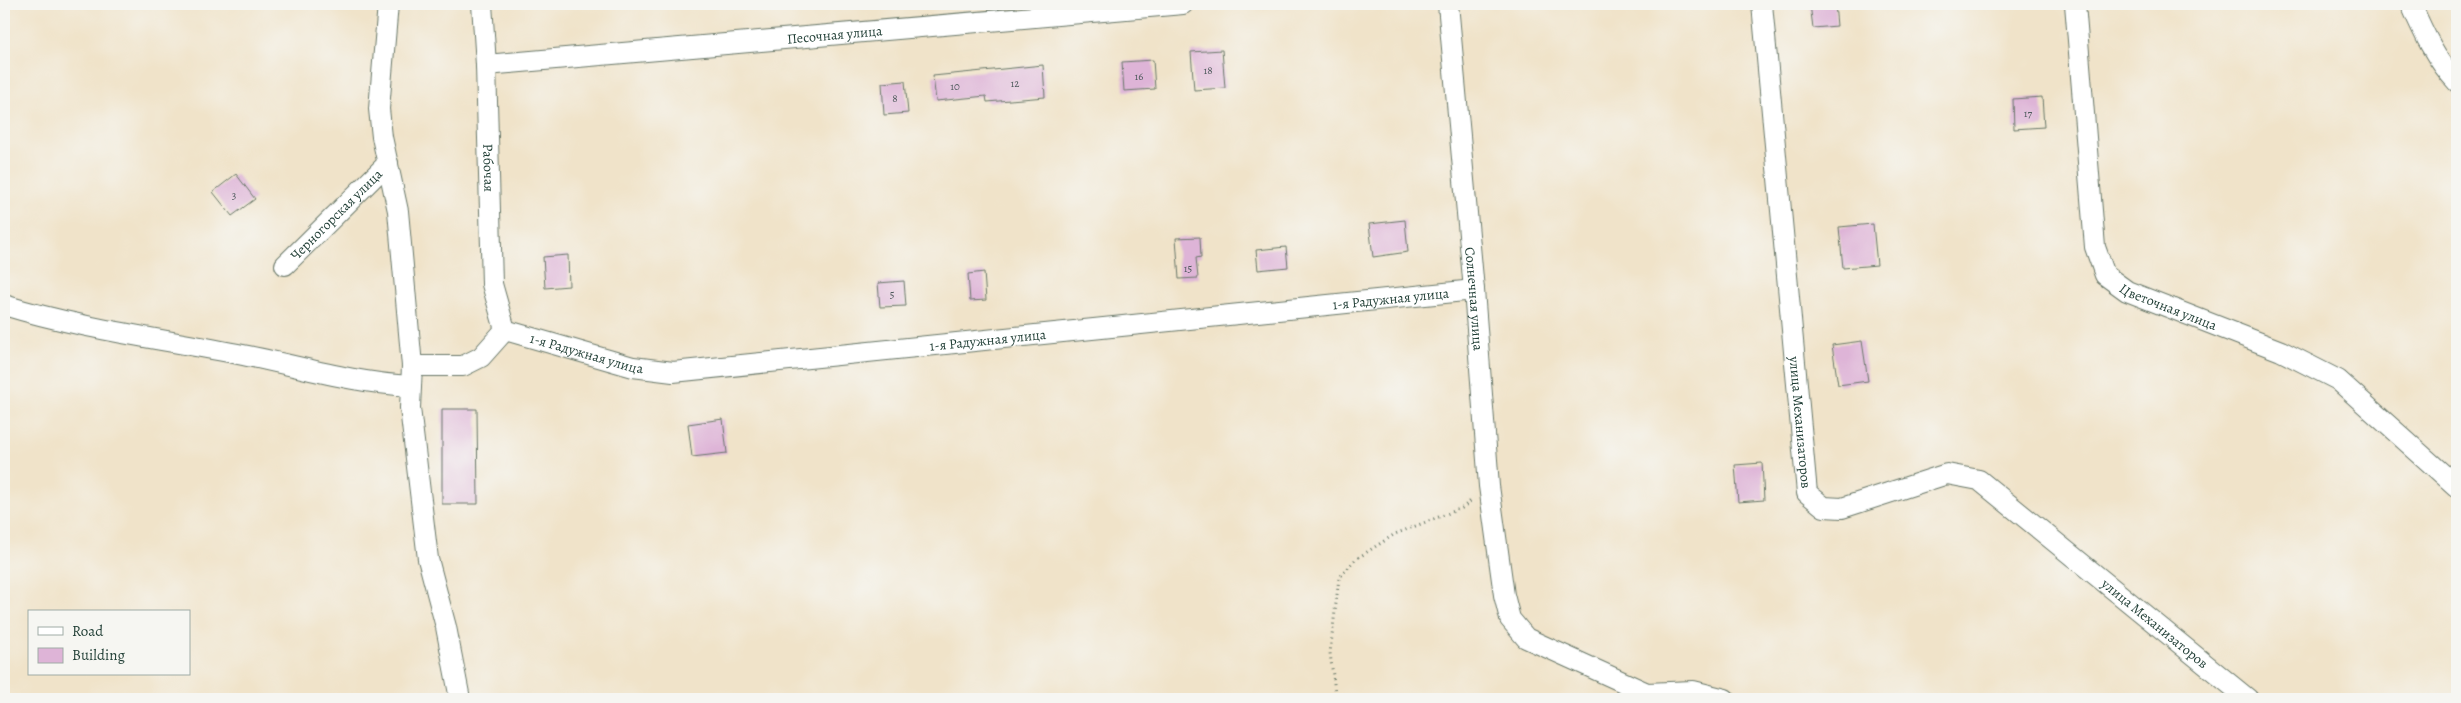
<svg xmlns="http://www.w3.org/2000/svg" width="2461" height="703" font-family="Alegreya,serif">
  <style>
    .building { fill: #deb4d7 }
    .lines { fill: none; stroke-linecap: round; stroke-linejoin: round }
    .minor-casing { stroke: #687768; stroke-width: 22 }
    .path { stroke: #687768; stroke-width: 3; stroke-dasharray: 1 4; stroke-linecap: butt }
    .minor { stroke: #fff; stroke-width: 20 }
    .labels { text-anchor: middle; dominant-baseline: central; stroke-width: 4; stroke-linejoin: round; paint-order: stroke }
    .number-label { font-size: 11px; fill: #4f5b5d }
    .street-label { font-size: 14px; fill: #1f3d34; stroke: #f6f6f2 }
  </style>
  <rect width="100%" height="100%" fill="#f6f6f2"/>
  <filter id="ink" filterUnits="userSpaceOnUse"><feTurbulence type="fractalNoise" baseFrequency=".02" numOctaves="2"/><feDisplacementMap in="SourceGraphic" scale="10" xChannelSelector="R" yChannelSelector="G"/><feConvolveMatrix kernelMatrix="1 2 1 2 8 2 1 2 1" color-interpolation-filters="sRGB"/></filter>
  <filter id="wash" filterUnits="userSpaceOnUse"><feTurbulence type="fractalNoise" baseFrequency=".0096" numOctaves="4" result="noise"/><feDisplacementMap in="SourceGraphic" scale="20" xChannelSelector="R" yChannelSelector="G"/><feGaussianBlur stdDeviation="1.12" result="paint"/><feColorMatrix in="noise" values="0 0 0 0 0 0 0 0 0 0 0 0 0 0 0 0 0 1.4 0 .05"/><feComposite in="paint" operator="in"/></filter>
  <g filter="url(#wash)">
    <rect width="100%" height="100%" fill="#f0e3c9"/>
    <g id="blocks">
      <g class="building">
        <polygon points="1810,4 1835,4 1837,26 1813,28"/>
        <polygon points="1222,50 1225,88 1194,90 1191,52"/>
        <polygon points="1153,60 1155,89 1124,91 1122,62"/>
        <polygon points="1043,65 1045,97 987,102 986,96 936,101 933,76"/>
        <polygon points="905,81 908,113 884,115 882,83"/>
        <polygon points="2042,97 2044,127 2014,129 2013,99"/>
        <polygon points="236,174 255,199 232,216 213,192"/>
        <polygon points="1405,220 1408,252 1373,257 1369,224"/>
        <polygon points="1873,224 1877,265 1843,268 1839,227"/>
        <polygon points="1200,237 1201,257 1196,258 1198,278 1179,279 1176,238"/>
        <polygon points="1286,247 1288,267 1258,270 1256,250"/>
        <polygon points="568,255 569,286 545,288 543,257"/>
        <polygon points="984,272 986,300 970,301 968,274"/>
        <polygon points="904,281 906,306 880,307 878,283"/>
        <polygon points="1862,341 1868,381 1838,385 1832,345"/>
        <polygon points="442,409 477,409 478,504 442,504"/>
        <polygon points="723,419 727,453 692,457 688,424"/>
        <polygon points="1762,463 1764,500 1738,502 1735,465"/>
      </g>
    </g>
  </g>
  <g filter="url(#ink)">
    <use href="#blocks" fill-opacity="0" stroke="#687768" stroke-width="1"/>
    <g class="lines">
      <g class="minor-casing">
        <g id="minor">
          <polyline points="388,4 379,109 382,137 398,211 412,366 410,408 428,559 446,627 460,699"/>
          <path id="s1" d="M 482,4 L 486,65 L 492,284 L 505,330"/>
          <path id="s2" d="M 1448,4 L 1474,290 L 1489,486 L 1504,595 L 1510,619 L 1526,638 L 1647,693 L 1693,691 L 1725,699"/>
          <path id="s3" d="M 1762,4 L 1807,493 L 1824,507 L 1842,508 L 1947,474 L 1979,480 L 2248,699"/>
          <path id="s4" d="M 2075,4 L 2095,247 L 2105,275 L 2127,291 L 2281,351 L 2338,380 L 2457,487"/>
          <path d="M 2411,4 C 2423,32 2436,60 2457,82"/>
          <path id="s5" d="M 486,65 L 1183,4"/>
          <path id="s6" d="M 285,265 L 388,163"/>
          <path d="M 4,305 C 82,329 163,339 243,355 C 299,366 353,383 411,386"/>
          <path id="s7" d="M 505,330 L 633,367 L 673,372 L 1474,290"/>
          <polyline points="412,366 463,366 481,357 505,330"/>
        </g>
      </g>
      <polyline class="path" points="1336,699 1330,653 1339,578 1356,559 1395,534 1462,508 1473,499"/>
      <use href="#minor" class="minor"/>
    </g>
  </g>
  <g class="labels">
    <g class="number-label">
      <text x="1208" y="70">18</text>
      <text x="1139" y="76">16</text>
      <text x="1015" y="83">12</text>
      <text x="955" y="86">10</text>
      <text x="895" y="98">8</text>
      <text x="2028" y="113">17</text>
      <text x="234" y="195">3</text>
      <text x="1188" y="268">15</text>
      <text x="892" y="294">5</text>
    </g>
    <g class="street-label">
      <text stroke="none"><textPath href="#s5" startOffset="350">Песочная улица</textPath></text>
      <text stroke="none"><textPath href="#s1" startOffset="164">Рабочая</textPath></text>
      <text stroke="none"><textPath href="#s6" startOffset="72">Черногорская улица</textPath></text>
      <text stroke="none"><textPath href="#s7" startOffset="895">1-я Радужная улица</textPath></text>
      <text stroke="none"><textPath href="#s2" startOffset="296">Солнечная улица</textPath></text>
      <text stroke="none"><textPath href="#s4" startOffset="345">Цветочная улица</textPath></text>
      <text stroke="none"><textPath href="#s7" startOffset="490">1-я Радужная улица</textPath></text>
      <text stroke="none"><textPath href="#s7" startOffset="85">1-я Радужная улица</textPath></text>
      <text stroke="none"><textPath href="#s3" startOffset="420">улица Механизаторов</textPath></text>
      <text stroke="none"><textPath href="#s3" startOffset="901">улица Механизаторов</textPath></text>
    </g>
  </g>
  <rect width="2461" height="703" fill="none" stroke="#f6f6f2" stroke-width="20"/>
  <rect x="28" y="610" width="162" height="65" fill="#f6f6f2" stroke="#a0aca6"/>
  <rect x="38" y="627" width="25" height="8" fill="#ffffff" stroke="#a0aca6"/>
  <text x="72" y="636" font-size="15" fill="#1f3d34">Road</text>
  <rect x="38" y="648" width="25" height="15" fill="#deb4d7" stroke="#a0aca6"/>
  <text x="72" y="660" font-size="15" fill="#1f3d34">Building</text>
</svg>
